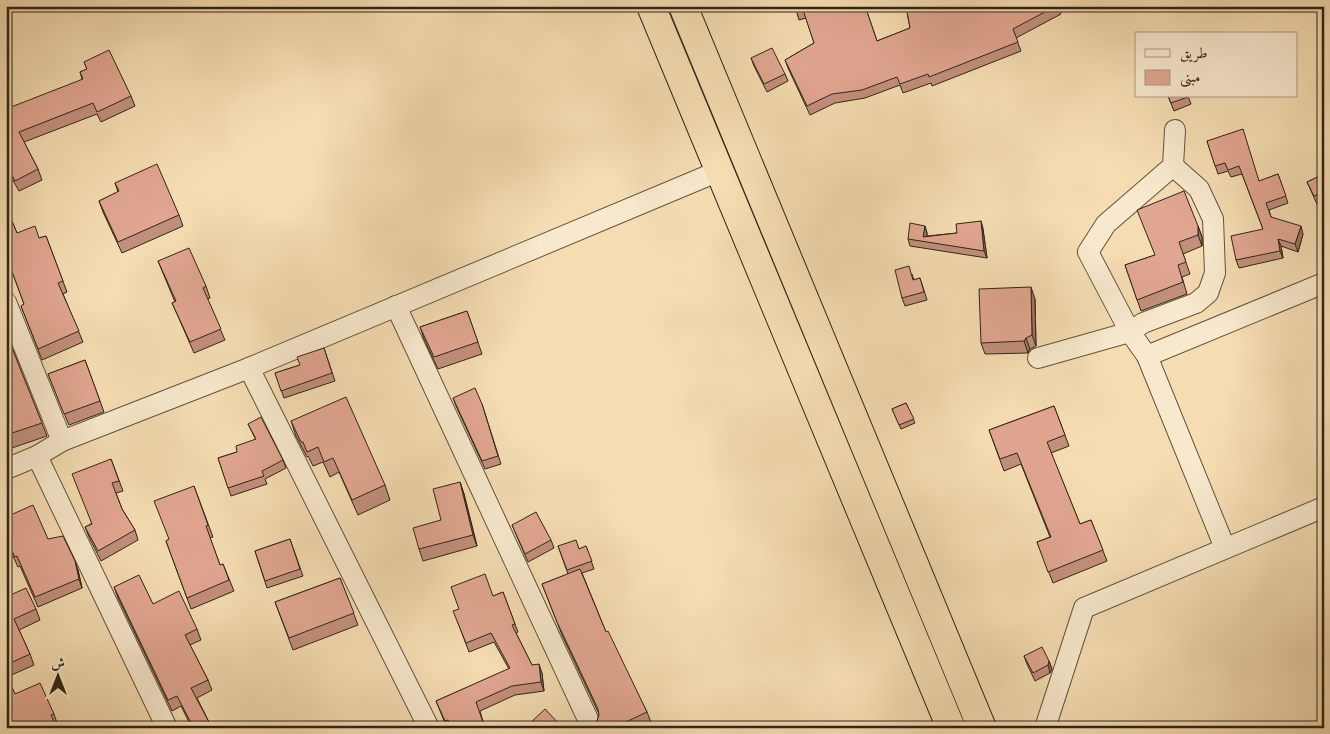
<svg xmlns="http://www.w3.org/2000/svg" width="1330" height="734" font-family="'Libre Bodoni',Amiri,serif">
  <rect width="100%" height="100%" fill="#f5dcb2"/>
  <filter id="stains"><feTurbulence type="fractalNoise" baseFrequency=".004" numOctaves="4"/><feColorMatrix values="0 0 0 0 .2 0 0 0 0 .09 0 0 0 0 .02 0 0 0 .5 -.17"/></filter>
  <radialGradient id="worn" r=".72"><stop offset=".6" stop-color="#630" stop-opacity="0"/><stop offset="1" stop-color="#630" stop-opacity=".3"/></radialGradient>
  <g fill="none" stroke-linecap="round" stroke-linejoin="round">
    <g stroke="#62533d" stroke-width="22">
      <g id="street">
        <polyline points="1175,130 1173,166 1106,224 1088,252 1130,332 1147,356 1225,548"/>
        <polyline points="6,302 62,441"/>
        <polyline points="396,306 592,728"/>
        <polyline points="1147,356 1324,283"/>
        <polyline points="1038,358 1130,332 1143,323 1196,303 1208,293 1215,273 1213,219 1199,189 1173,166"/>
        <polyline points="249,368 429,728"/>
        <polyline points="37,456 167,728"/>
        <polyline points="6,469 37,456 62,441 249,368 719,171"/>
        <polyline points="1045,728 1084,608 1324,507"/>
      </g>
    </g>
    <g stroke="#312516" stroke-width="30">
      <g id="highway">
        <polyline points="651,6 951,728"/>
        <polyline points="683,6 982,728"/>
      </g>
    </g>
    <use href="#street" stroke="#f8e8cd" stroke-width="20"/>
    <use href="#highway" stroke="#f5dcb2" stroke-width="28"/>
  </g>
  <g fill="#c28f7d" stroke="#312516">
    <polygon points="795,6 866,6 865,6 877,41 910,28 906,6 1058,6 1061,14 1016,38 1021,51 932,86 931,83 903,93 900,85 865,98 835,103 810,115 788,68 785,60 814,43 806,18 799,20"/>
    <polygon points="751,58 785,74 788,81 767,92 754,66"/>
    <polygon points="84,62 131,96 135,106 101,122 97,114 24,142 38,169 42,180 19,191 6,168 6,138 11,135 82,79 80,72 87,69"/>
    <polygon points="1168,96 1188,96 1191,104 1174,111"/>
    <polygon points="1207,141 1260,181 1278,174 1288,203 1269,210 1271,217 1303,234 1298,252 1281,246 1283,258 1239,268 1236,260 1263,229 1242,174 1231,177 1228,171 1218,174"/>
    <polygon points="1324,174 1324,201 1317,204 1307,182"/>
    <polygon points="115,183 179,215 183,226 122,253 103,212 99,201 118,192"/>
    <polygon points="6,207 17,233 39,238 46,236 67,292 63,294 83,342 42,360 21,306 24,304 10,266 6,267"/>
    <polygon points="981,221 983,229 987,258 910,246 908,239 925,226 927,233 927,236 957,233"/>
    <polygon points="1198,226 1202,237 1202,246 1183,254 1190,274 1182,277 1187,294 1141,311 1125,265 1155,255"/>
    <polygon points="158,261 206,286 210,298 207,299 225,340 194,353 177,314 172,303 175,302"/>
    <polygon points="912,274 914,280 920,278 927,300 905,306 902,298"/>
    <polygon points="1035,299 1036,346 1030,349 1028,353 985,354 981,343"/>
    <polygon points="467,311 482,354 438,369 424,339 420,327"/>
    <polygon points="6,333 47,436 6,450"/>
    <polygon points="324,348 335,381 284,398 275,373 300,365"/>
    <polygon points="85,360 104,412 69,425 48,374"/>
    <polygon points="453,398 482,404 501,464 485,469 456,406"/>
    <polygon points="906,403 915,423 901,429 892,409"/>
    <polygon points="1054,406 1069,446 1051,453 1080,524 1091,520 1107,561 1053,583 1037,542 1050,537 1021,464 1004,471 989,430"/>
    <polygon points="291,421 385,485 390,500 358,515 339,472 330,477 323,462 313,466 308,456 307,457 296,436"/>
    <polygon points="248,424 283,460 286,468 265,479 267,484 231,496 218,458 237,452 256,440"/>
    <polygon points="111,459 123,491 116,493 122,509 135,530 138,540 101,561 89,537 85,527 91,524"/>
    <polygon points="460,482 464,494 477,546 423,561 419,549 441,520"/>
    <polygon points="194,486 213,537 210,538 220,565 223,564 234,591 191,609 166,541 169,539"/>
    <polygon points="6,517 48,539 78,570 82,588 38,607 20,566 18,567 6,541"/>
    <polygon points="512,525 551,540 554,548 528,562"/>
    <polygon points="290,539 303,576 267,588 255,551"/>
    <polygon points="558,546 580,549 586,546 594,569 582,573 606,632 647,712 652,725 647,728 600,728 597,721 599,714 562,635 542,584 568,574"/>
    <polygon points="340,578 358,625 293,650 275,602"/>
    <polygon points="114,587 153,604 197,629 201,640 190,645 208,680 212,690 197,698 212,728 191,726 181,706 172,711 118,598"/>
    <polygon points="503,592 518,632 516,633 532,665 542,673 544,691 515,695 480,711 485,728 447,728 436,701 509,669 494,642 469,652 457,620 493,596"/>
    <polygon points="6,597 36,609 40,620 19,630 30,654 34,665 7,677 15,694 54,714 58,726 56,726 57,728 7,728 6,726"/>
    <polygon points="1024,656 1049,661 1052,669 1050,673 1035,681 1027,664"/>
  </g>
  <g fill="#9e7466" stroke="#312516">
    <polygon points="981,221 983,229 987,258 984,251"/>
    <polygon points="925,226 927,233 926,242 923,237"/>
    <polygon points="1198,226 1202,237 1202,246 1198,235"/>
    <polygon points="1301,226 1303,234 1298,252 1295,244"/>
    <polygon points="1278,239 1281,246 1283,258 1280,251"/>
    <polygon points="1031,287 1035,299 1036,346 1032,335"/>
    <polygon points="1026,338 1030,349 1028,353 1024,341"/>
    <polygon points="460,482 464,494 477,546 473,535"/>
    <polygon points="75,561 78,570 82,588 79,579"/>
    <polygon points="1049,661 1052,669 1050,673 1048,665"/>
    <polygon points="539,664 542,673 544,691 541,682"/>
  </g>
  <g fill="#e1a691" stroke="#312516">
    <polygon points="795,6 865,6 877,41 910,28 906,6 1056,6 1013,29 1018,42 929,77 928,74 900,84 897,77 862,90 832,94 807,106 785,60 814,43 803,10 796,11"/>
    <polygon points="772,48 785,74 764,84 751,58"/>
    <polygon points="109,50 131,96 97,112 93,103 19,132 38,169 15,181 6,164 6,138 12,135 6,121 6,109 83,79 80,72 87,69 84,62"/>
    <polygon points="1168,96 1188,96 1188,97 1171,103"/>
    <polygon points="1243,129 1259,181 1278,174 1286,196 1266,203 1271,217 1301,226 1295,244 1278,239 1280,251 1236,260 1231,236 1263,229 1239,166 1228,170 1225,163 1215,166 1207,141"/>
    <polygon points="157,164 179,215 118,242 99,201 119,191 115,183"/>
    <polygon points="1324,174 1324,192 1314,196 1307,182"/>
    <polygon points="1184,191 1198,226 1198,235 1179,242 1186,262 1178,265 1183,282 1137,300 1125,265 1155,255 1137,210"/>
    <polygon points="6,207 17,233 35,226 39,238 46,236 63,281 58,283 79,331 38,349 21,306 24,304 6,255"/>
    <polygon points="981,221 984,251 908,239 910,223 925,226 923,237 957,233 956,224"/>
    <polygon points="189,248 206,286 203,288 221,329 190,342 172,303 176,301 158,261"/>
    <polygon points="909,266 913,280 920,278 924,292 902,298 895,270"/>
    <polygon points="1031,287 1032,335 1026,338 1024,341 981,343 979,289"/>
    <polygon points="467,311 478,342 434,357 420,327"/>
    <polygon points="6,333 42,423 6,435"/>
    <polygon points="324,348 332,373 281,391 275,373 300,365 297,357"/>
    <polygon points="85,360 100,401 64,414 48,374"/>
    <polygon points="475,388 482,404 498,456 482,461 453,398"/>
    <polygon points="346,397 385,485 352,500 333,458 324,462 318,447 307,452 303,442 301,442 291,421"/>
    <polygon points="906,403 914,419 899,425 892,409"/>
    <polygon points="1054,406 1065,435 1047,442 1080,524 1091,520 1103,550 1048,572 1037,542 1051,537 1017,453 1000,459 989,430"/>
    <polygon points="261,417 283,460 262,471 264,476 228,488 218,458 237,452 236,446 256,439 248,424"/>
    <polygon points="111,459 119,481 112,483 122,509 135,530 98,551 85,527 92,524 72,474"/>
    <polygon points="460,482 473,535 419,549 413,528 441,520 433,489"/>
    <polygon points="194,486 208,525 206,526 220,565 223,564 229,580 187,598 166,541 169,539 154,501"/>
    <polygon points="33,505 48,539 63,536 75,561 79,579 35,597 17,556 15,557 6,539 6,517"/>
    <polygon points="536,512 551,540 525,554 512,525"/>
    <polygon points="290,539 300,569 265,581 255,551"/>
    <polygon points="576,540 579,549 586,546 592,561 567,570 558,546"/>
    <polygon points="580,569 606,632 608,631 647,712 613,728 600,728 597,721 599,715 598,709 557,622 542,584"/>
    <polygon points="485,574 493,596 503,592 515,624 512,625 532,665 539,664 541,682 512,686 476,702 485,728 450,728 448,720 445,721 436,701 510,668 491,633 466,643 453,611 459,609 451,587"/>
    <polygon points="139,575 153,604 179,591 197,629 185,635 208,680 191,688 212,728 188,728 192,725 177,696 168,700 114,587"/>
    <polygon points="340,578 354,613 289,638 275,602"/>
    <polygon points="26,588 36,609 14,619 30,654 6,665 6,597"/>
    <polygon points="1042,647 1049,661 1048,665 1033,673 1024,656"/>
    <polygon points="6,674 15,694 40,683 54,714 51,715 57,728 8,728 6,724"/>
    <polygon points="545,709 563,728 525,728"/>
  </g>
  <rect width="1330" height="734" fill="none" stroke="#f5dcb2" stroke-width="25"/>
  <rect x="8" y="8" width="1315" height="719" fill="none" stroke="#312516" stroke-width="2.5"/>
  <rect x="12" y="12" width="1305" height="709" fill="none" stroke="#312516"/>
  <rect x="1135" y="32" width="162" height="65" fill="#f8e8cd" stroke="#a89a84"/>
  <rect x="1145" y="49" width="25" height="8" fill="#f8e8cd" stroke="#a89a84"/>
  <text x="1180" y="58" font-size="15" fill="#312516">طريق</text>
  <rect x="1145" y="70" width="25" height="15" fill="#e1a691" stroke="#a89a84"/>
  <text x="1180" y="82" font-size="15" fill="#312516">مبنى</text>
  <g transform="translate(58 676)" stroke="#f8e8cd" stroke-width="4" paint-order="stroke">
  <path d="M0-4L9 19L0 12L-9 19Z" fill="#312516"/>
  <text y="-8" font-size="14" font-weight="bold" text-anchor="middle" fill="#312516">ش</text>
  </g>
  <rect width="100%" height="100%" filter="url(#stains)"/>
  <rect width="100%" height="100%" fill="url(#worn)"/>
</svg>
